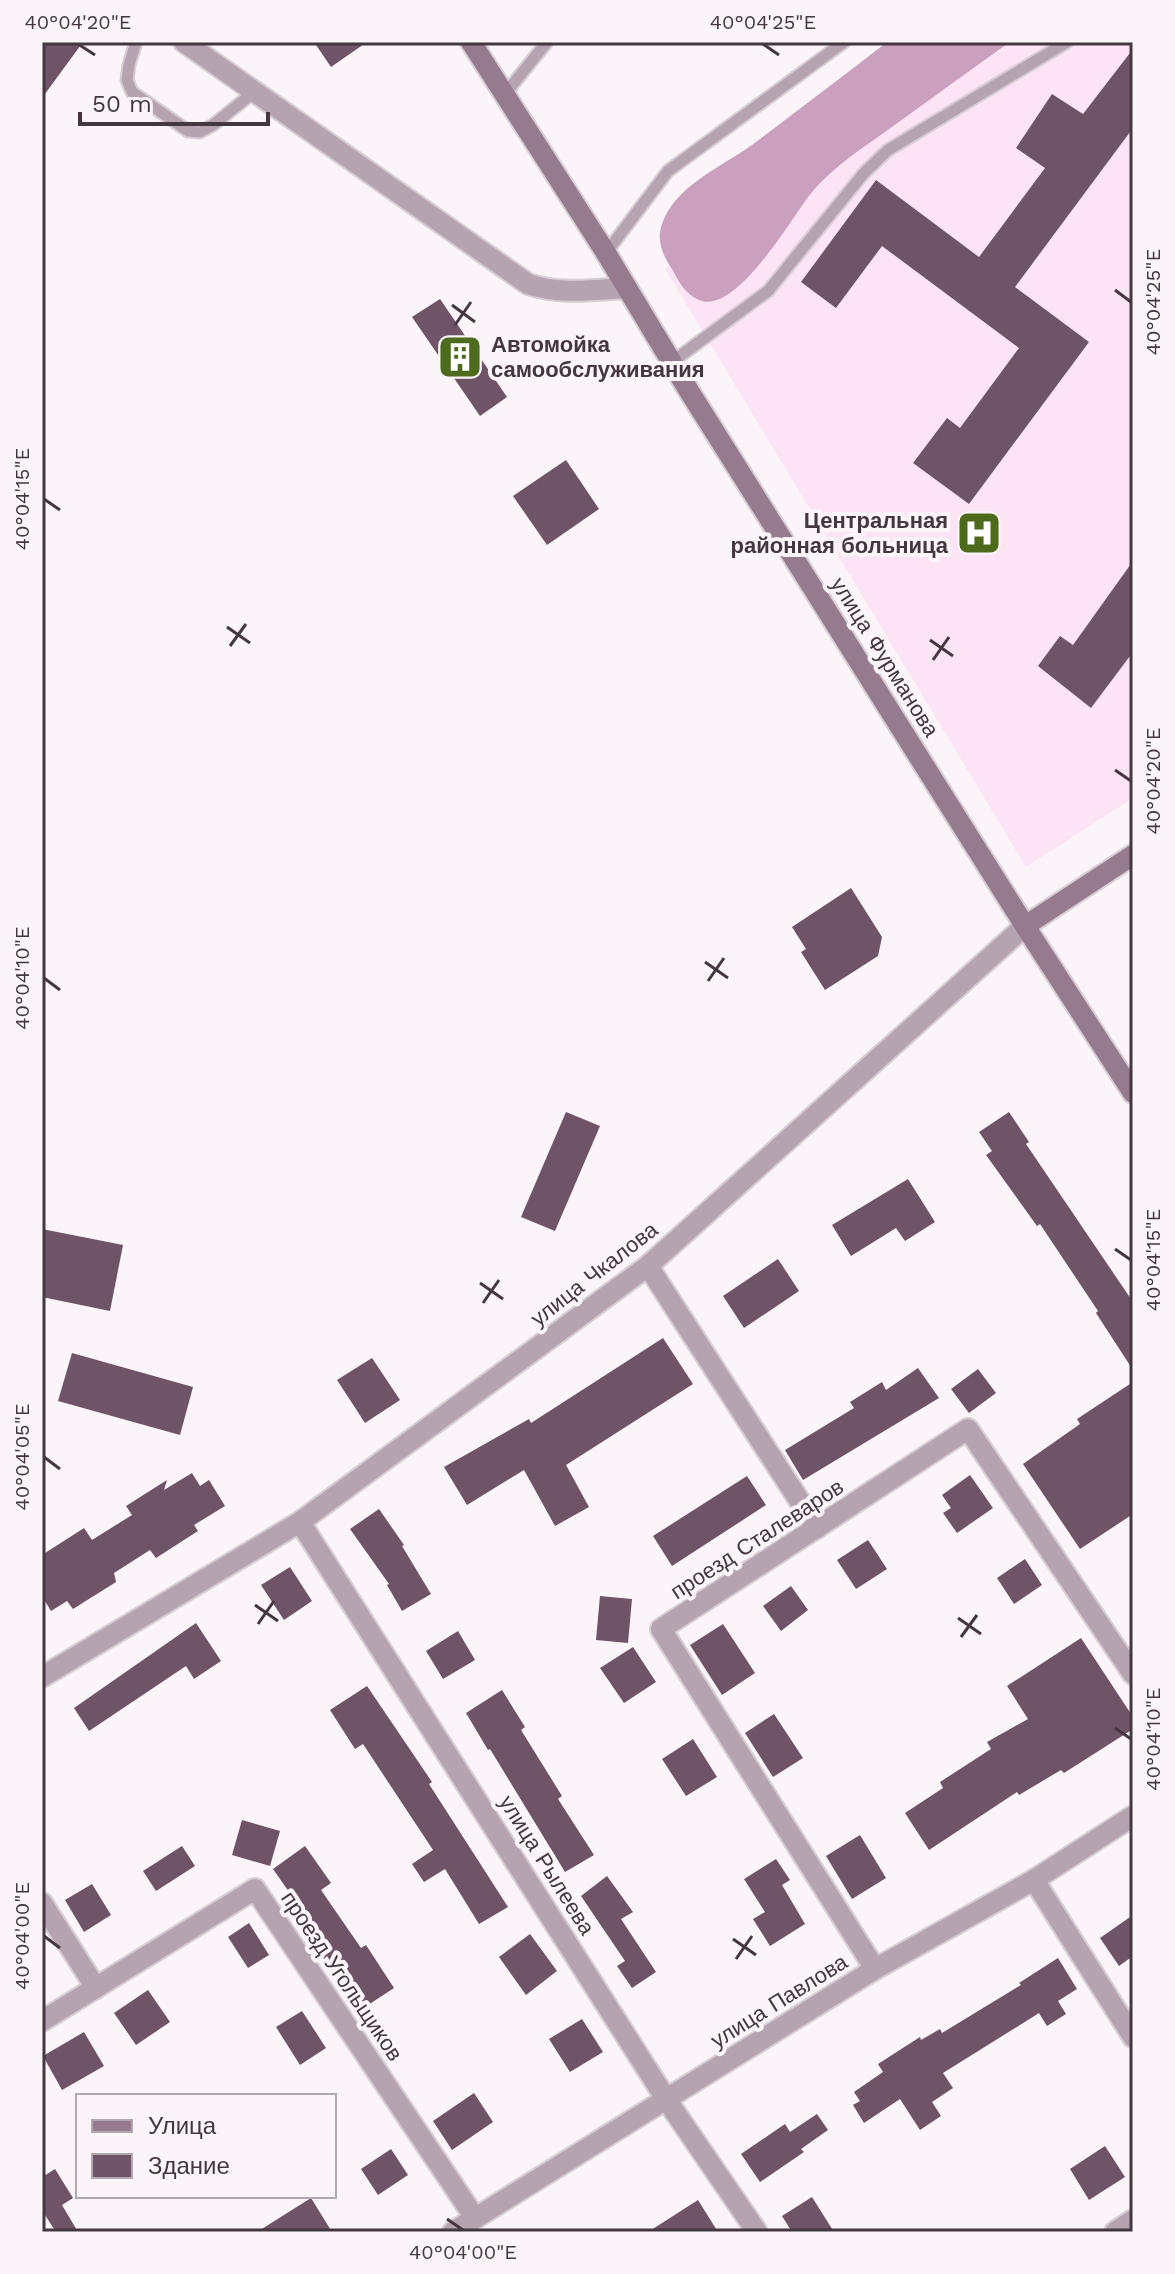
<svg xmlns="http://www.w3.org/2000/svg" width="1175" height="2274" font-family="'Work Sans',sans-serif">
  <rect width="100%" height="100%" fill="#fbf4f9"/>
  <polygon fill="#fde4f5" points="1012,42 1133,42 1133,798 1026,867 665,269"/>
  <path fill="#cba0be" d="M887,42H1010C970,70 931,99 892,127C864,147 834,166 812,192C792,217 736,316 699,300C685,294 679,282 672,269C663,256 656,240 662,224C675,186 721,167 752,145C797,111 842,77 887,42Z"/>
  <g fill="#6f5367">
    <polygon points="42,42 83,42 42,98"/>
    <polygon points="314,42 367,42 331,67"/>
    <polygon points="1133,49 1133,128 1015,287 1089,342 969,504 913,463 947,418 960,428 1019,348 882,246 836,308 801,282 876,180 979,257 1045,168 1016,148 1052,94 1083,114"/>
    <polygon points="440,299 507,397 480,416 412,317"/>
    <polygon points="566,460 599,509 547,545 513,496"/>
    <polygon points="1133,561 1133,652 1091,708 1038,666 1060,636 1073,645"/>
    <polygon points="851,888 882,937 878,956 825,990 801,952 806,949 792,927"/>
    <polygon points="566,1112 600,1126 555,1231 521,1217"/>
    <polygon points="1009,1112 1029,1142 1026,1144 1133,1302 1133,1370 1096,1313 1098,1311 1040,1224 1037,1226 986,1155 992,1151 979,1132"/>
    <polygon points="908,1179 935,1222 905,1241 896,1228 851,1256 832,1225"/>
    <polygon points="42,1229 123,1245 110,1311 42,1297"/>
    <polygon points="778,1259 799,1291 744,1328 723,1296"/>
    <polygon points="663,1338 693,1384 566,1465 589,1507 555,1526 524,1470 467,1505 444,1467 529,1419 531,1423"/>
    <polygon points="72,1353 193,1387 180,1435 58,1401"/>
    <polygon points="372,1358 400,1400 365,1423 337,1380"/>
    <polygon points="918,1368 939,1398 803,1480 785,1450 854,1408 850,1402 882,1382 886,1390"/>
    <polygon points="978,1369 996,1393 969,1413 951,1389"/>
    <polygon points="1133,1382 1133,1514 1080,1549 1023,1464 1080,1424 1077,1419"/>
    <polygon points="192,1473 200,1486 209,1480 225,1506 194,1525 198,1531 156,1558 150,1550 114,1573 116,1582 73,1609 67,1601 51,1611 42,1596 42,1555 84,1528 92,1540 132,1515 126,1506 167,1480 164,1490"/>
    <polygon points="970,1475 993,1508 957,1533 943,1513 951,1508 942,1495"/>
    <polygon points="747,1476 766,1505 672,1566 653,1536"/>
    <polygon points="379,1509 404,1545 402,1546 431,1594 402,1611 387,1585 389,1584 350,1529"/>
    <polygon points="868,1540 887,1569 856,1589 837,1560"/>
    <polygon points="1025,1559 1042,1585 1014,1604 997,1578"/>
    <polygon points="290,1567 312,1601 284,1620 261,1585"/>
    <polygon points="791,1586 808,1610 781,1631 763,1606"/>
    <polygon points="600,1596 632,1599 628,1643 596,1640"/>
    <polygon points="196,1623 221,1661 194,1679 186,1666 89,1731 74,1708"/>
    <polygon points="723,1624 755,1673 722,1695 690,1645"/>
    <polygon points="458,1631 475,1660 443,1679 426,1651"/>
    <polygon points="1081,1638 1133,1717 1133,1729 1064,1773 1061,1770 1019,1795 1017,1792 929,1850 905,1813 943,1788 940,1782 991,1749 987,1742 1028,1719 1007,1686"/>
    <polygon points="633,1647 656,1682 624,1703 600,1668"/>
    <polygon points="367,1686 432,1782 429,1784 508,1907 479,1924 445,1869 424,1882 412,1864 433,1850 363,1744 355,1749 330,1710"/>
    <polygon points="502,1690 525,1727 521,1730 562,1796 558,1799 594,1855 565,1872 490,1749 488,1750 466,1713"/>
    <polygon points="774,1714 803,1758 773,1777 745,1733"/>
    <polygon points="693,1739 717,1777 686,1796 662,1759"/>
    <polygon points="242,1820 280,1831 270,1866 232,1855"/>
    <polygon points="860,1835 886,1878 852,1899 826,1856"/>
    <polygon points="182,1846 195,1866 156,1891 143,1871"/>
    <polygon points="305,1846 331,1883 321,1890 361,1948 366,1945 394,1988 362,2009 327,1956 324,1959 312,1941 320,1936 273,1869"/>
    <polygon points="776,1859 790,1880 782,1885 805,1924 770,1946 753,1919 765,1912 744,1879"/>
    <polygon points="607,1876 633,1912 621,1919 656,1972 632,1988 617,1966 625,1961 581,1896"/>
    <polygon points="92,1884 111,1915 84,1932 65,1900"/>
    <polygon points="1133,1915 1133,1956 1119,1966 1100,1938"/>
    <polygon points="249,1923 269,1955 248,1968 228,1937"/>
    <polygon points="530,1934 557,1971 526,1995 499,1957"/>
    <polygon points="1058,1958 1077,1989 1058,2001 1066,2014 1047,2026 1039,2013 943,2073 953,2088 932,2102 941,2116 920,2130 900,2099 864,2123 853,2105 860,2101 854,2092 883,2072 878,2064 920,2037 921,2040 940,2029 942,2033 1021,1985 1019,1983"/>
    <polygon points="148,1990 170,2022 136,2045 114,2013"/>
    <polygon points="302,2011 326,2048 300,2065 276,2027"/>
    <polygon points="582,2019 603,2052 570,2072 549,2039"/>
    <polygon points="84,2032 104,2066 62,2090 43,2056"/>
    <polygon points="474,2093 493,2122 452,2150 433,2121"/>
    <polygon points="817,2114 828,2130 801,2149 804,2152 760,2182 741,2154 785,2124 790,2132"/>
    <polygon points="1105,2146 1125,2177 1089,2200 1070,2169"/>
    <polygon points="391,2149 408,2175 378,2195 361,2169"/>
    <polygon points="55,2169 73,2198 62,2205 78,2232 56,2232 45,2215 42,2217 42,2172 44,2176"/>
    <polygon points="812,2197 834,2232 792,2232 782,2216"/>
    <polygon points="311,2198 332,2232 257,2232"/>
    <polygon points="698,2200 718,2232 648,2232"/>
  </g>
  <g fill="none" stroke-linecap="round" stroke-linejoin="round">
    <g stroke="#d6ced4" stroke-width="15">
      <g id="lane">
        <polyline points="136,42 129,65 127,80 132,92 188,131 200,132 213,125 254,92"/>
        <polyline points="505,94 547,42"/>
        <polyline points="606,253 668,171 844,42"/>
        <polyline points="672,362 768,291 864,173 888,150 1067,42"/>
      </g>
    </g>
    <g stroke="#d6ced4" stroke-width="24">
      <g id="street">
        <path d="M184,42L528,284C560,295 594,290 627,288"/>
        <polyline points="648,1266 817,1528"/>
        <polyline points="300,1522 666,2099 757,2232"/>
        <polyline points="42,1677 300,1522 648,1266 1025,926"/>
        <polyline points="1034,1880 1133,2037"/>
        <polyline points="42,1903 96,1988"/>
        <polyline points="875,1969 661,1629 968,1429 1133,1674"/>
        <polyline points="42,2021 255,1889 475,2218"/>
        <polyline points="453,2232 875,1969 1034,1880 1133,1816"/>
        <polyline points="1115,2232 1133,2220"/>
      </g>
    </g>
    <g stroke="#d6ced4" stroke-width="24">
      <g id="secondary">
        <polyline points="471,42 606,253 689,391 1025,926 1133,1093"/>
        <polyline points="1025,926 1133,855"/>
      </g>
    </g>
    <use href="#lane" stroke="#b6a3b0" stroke-width="11"/>
    <use href="#street" stroke="#b6a3b0" stroke-width="20"/>
    <use href="#secondary" stroke="#967a8e" stroke-width="20"/>
  </g>
  <path fill="none" stroke="#443740" stroke-width="3" d="M78,44L95,55M763,44L779,55M1115,290L1131,302M452,305L475,322M455,325L471,302M44,499L60,510M227,627L250,643M930,640L953,656M230,646L246,624M933,660L949,637M1115,770L1131,781M705,962L728,978M44,978L60,990M708,981L724,958M1115,1249L1131,1260M480,1283L503,1299M483,1303L499,1280M44,1457L60,1469M255,1605L278,1621M958,1618L981,1634M258,1624L274,1601M961,1637L977,1615M1115,1728L1131,1739M44,1936L60,1948M733,1939L756,1955M736,1959L752,1936M447,2219L463,2230"/>
  <defs>
    <g id="building-square" transform="scale(2.3)"><rect x="-9" y="-9" width="18" height="18" rx="4" fill="#4e6a1d" stroke="#fbf4f9"/><path d="M-4-6H4V6H1V3H-1V6H-4ZM-2.5-4.3h1.7v1.8h-1.7ZM.8-4.3h1.7v1.8H.8ZM-2.5-1h1.7V.8h-1.7ZM.8-1h1.7V.8H.8Z" fill="#fff"/></g>
    <g id="hospital-square" transform="scale(2.3)"><rect x="-9" y="-9" width="18" height="18" rx="4" fill="#4e6a1d" stroke="#fbf4f9"/><path d="M-5-5h3v3.5h4V-5h3V5h-3V1.5h-4V5h-3Z" fill="#fff"/></g>
  </defs>
  <g fill-rule="evenodd">
    <use href="#building-square" x="460" y="357"/>
    <use href="#hospital-square" x="979" y="533"/>
  </g>
  <g text-anchor="middle" dominant-baseline="central" stroke-width="8" stroke-linejoin="round" paint-order="stroke">
    <g font-size="22" font-weight="bold" fill="#443740" stroke="#fbf4f9" text-anchor="start">
      <text x="491" y="344">Автомойка<tspan x="491" dy="25">самообслуживания</tspan></text>
      <text x="948" y="520" text-anchor="end">Центральная<tspan x="948" dy="25">районная больница</tspan></text>
    </g>
    <g font-size="22" fill="#443740" stroke="#fbf4f9">
      <text transform="translate(885 657) rotate(58)">улица Фурманова</text>
      <text transform="translate(594 1274) rotate(-38)">улица Чкалова</text>
      <text transform="translate(757 1539) rotate(-33)">проезд Сталеваров</text>
      <text transform="translate(547 1865) rotate(58)">улица Рылеева</text>
      <text transform="translate(342 1976) rotate(56)">проезд Угольщиков</text>
      <text transform="translate(779 2001) rotate(-32)">улица Павлова</text>
    </g>
  </g>
  <rect width="1175" height="2274" fill="none" stroke="#fbf4f9" stroke-width="88"/>
  <rect x="76" y="2094" width="260" height="104" fill="#fbf4f9" stroke="#b2a8af" stroke-width="2"/>
  <rect x="92" y="2120" width="40" height="12" fill="#967a8e" stroke="#b2a8af" stroke-width="2"/>
  <text x="148" y="2134" font-size="24" fill="#443740">Улица</text>
  <rect x="92" y="2154" width="40" height="24" fill="#6f5367" stroke="#b2a8af" stroke-width="2"/>
  <text x="148" y="2174" font-size="24" fill="#443740">Здание</text>
  <path d="M80 112v12h188v-12" fill="none" stroke="#443740" stroke-width="4"/>
  <text x="92" y="112" font-size="24" fill="#443740" stroke="#fbf4f9" stroke-width="6" paint-order="stroke">50 m</text>
  <rect x="44" y="44" width="1087" height="2186" fill="none" stroke="#443740" stroke-width="3"/>
  <g font-size="20" text-anchor="middle" fill="#443740">
    <text x="78" y="29">40°04'20"E</text>
    <text x="763" y="29">40°04'25"E</text>
    <text transform="translate(1153 302) rotate(-90)" y="7">40°04'25"E</text>
    <text transform="translate(22 499) rotate(-90)" y="7">40°04'15"E</text>
    <text transform="translate(1153 781) rotate(-90)" y="7">40°04'20"E</text>
    <text transform="translate(22 978) rotate(-90)" y="7">40°04'10"E</text>
    <text transform="translate(1153 1260) rotate(-90)" y="7">40°04'15"E</text>
    <text transform="translate(22 1457) rotate(-90)" y="7">40°04'05"E</text>
    <text transform="translate(1153 1739) rotate(-90)" y="7">40°04'10"E</text>
    <text transform="translate(22 1936) rotate(-90)" y="7">40°04'00"E</text>
    <text x="463" y="2259">40°04'00"E</text>
  </g>
</svg>
